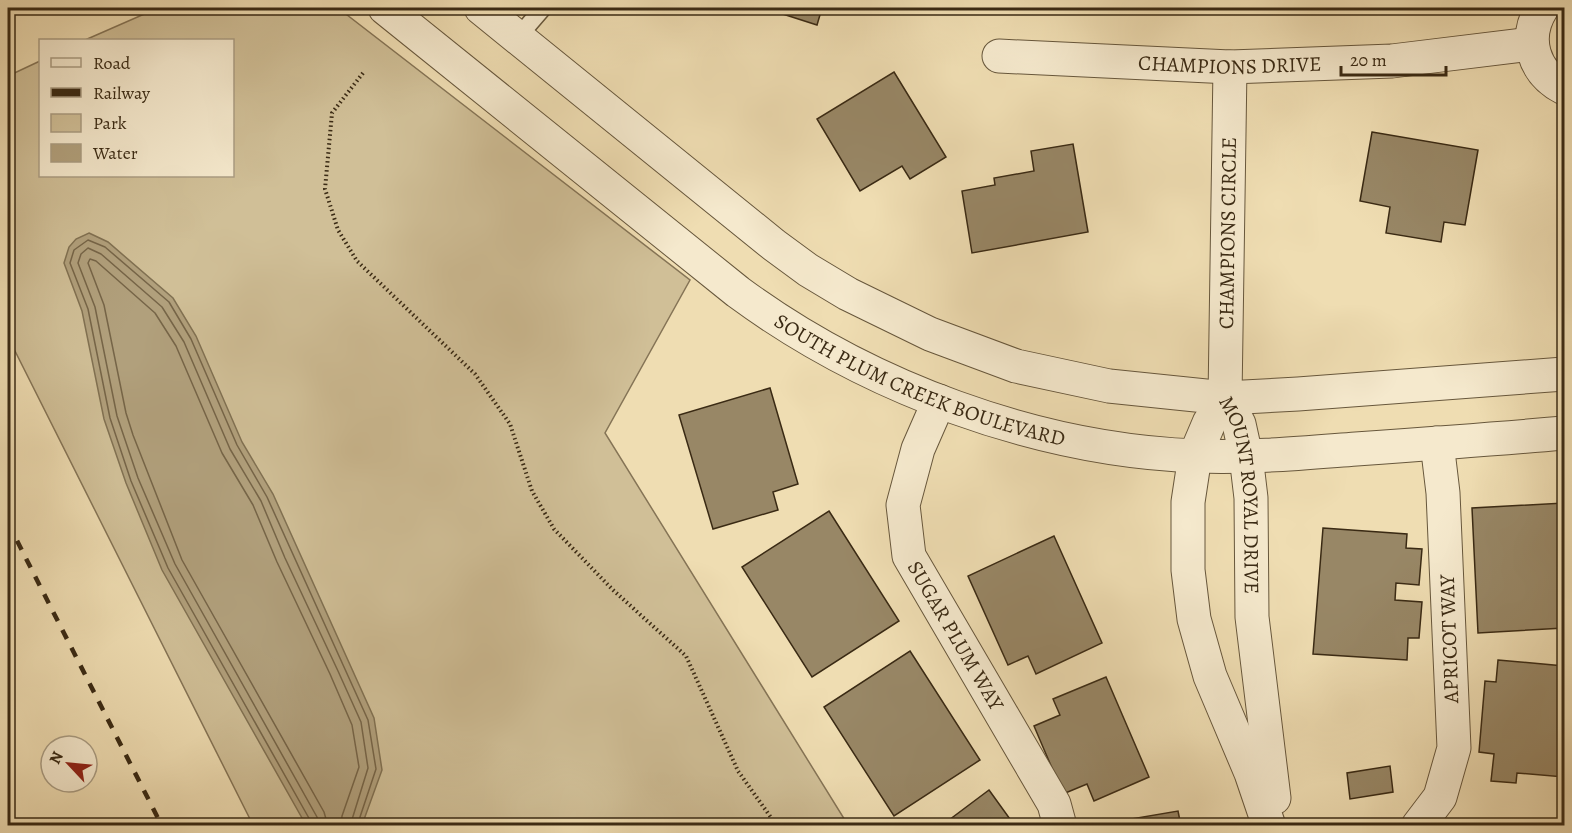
<svg xmlns="http://www.w3.org/2000/svg" width="1572" height="833" font-family="Alegreya,serif">
  <rect width="100%" height="100%" fill="#efddb2"/>
  <filter id="stains"><feTurbulence type="fractalNoise" baseFrequency=".00333" numOctaves="4"/><feColorMatrix values="0 0 0 0 .2 0 0 0 0 .09 0 0 0 0 .02 0 0 0 .5 -.17"/></filter>
  <radialGradient id="worn" r=".72"><stop offset=".6" stop-color="#630" stop-opacity="0"/><stop offset="1" stop-color="#630" stop-opacity=".3"/></radialGradient>
  <polygon fill="#d0bf97" stroke="#857456" stroke-width="1.5" points="158,8 338,8 690,280 605,433 848,825 253,825 8,337 8,76 40,61 40,176 232,176 232,40 85,40"/>
  <polygon fill="#b1a07c" stroke="#817152" stroke-width="1.5" points="89,233 108,242 173,298 196,336 242,442 273,494 374,718 382,770 362,825 306,825 162,570 126,483 104,419 82,311 64,263 69,247 76,239"/>
  <g fill="none" stroke-linecap="round" stroke-linejoin="round">
    <g stroke="#766548" stroke-width="1.5">
      <polyline points="311,826 310,820 168,568 131,481 110,418 88,309 70,263 74,250 88,240 105,247 169,302 191,339 237,445 267,497 368,720 376,769 357,826"/>
      <polyline points="319,826 317,817 175,564 138,478 117,416 95,307 78,263 81,254 88,248 101,254 162,307 184,342 230,449 261,501 285,558 338,671 361,722 368,768 350,826"/>
      <polyline points="328,826 324,812 182,560 133,435 126,413 104,305 88,263 90,259 96,261 155,313 176,346 222,453 253,505 277,562 330,674 352,725 359,767 342,816 341,826"/>
    </g>
  </g>
  <g fill="#988766" stroke="#3a2a14" stroke-width="1.5">
    <polygon points="764,8 822,8 817,25"/>
    <polygon points="894,72 946,157 910,179 902,166 860,191 817,119"/>
    <polygon points="1372,132 1478,150 1465,225 1444,222 1441,242 1386,233 1390,207 1360,201"/>
    <polygon points="1073,144 1088,232 972,253 962,191 995,185 994,178 1034,171 1031,151"/>
    <polygon points="770,388 798,484 773,492 778,510 713,529 679,415"/>
    <polygon points="1564,503 1564,628 1478,633 1472,508"/>
    <polygon points="829,511 899,621 812,677 742,567"/>
    <polygon points="1323,528 1407,534 1406,548 1422,549 1419,585 1396,583 1395,600 1422,602 1419,638 1408,638 1407,660 1313,654"/>
    <polygon points="1054,536 1102,643 1036,674 1028,656 1008,665 968,576"/>
    <polygon points="910,651 980,760 894,816 824,707"/>
    <polygon points="1498,660 1564,666 1564,777 1517,773 1516,783 1491,781 1494,754 1479,752 1485,681 1496,682"/>
    <polygon points="1106,677 1149,777 1094,801 1087,784 1063,794 1034,726 1060,715 1053,699"/>
    <polygon points="1390,766 1393,792 1350,799 1347,773"/>
    <polygon points="989,790 1015,826 941,826"/>
    <polygon points="1178,811 1181,826 1120,826 1119,821"/>
  </g>
  <g fill="none" stroke-linecap="round" stroke-linejoin="round">
    <g stroke="#67573c" stroke-width="19">
      <polyline id="service" points="518,37 543,8"/>
    </g>
    <g stroke="#67573c" stroke-width="35">
      <g id="minor">
        <path d="M1542,8C1523,38 1533,72 1564,88"/>
        <path id="s1" d="M999,56L1230,67L1392,61L1532,44"/>
        <path id="s2" d="M1225,398L1230,67"/>
        <path id="s3" d="M939,401L918,449L903,505L909,556L1054,804L1060,826"/>
        <polyline points="1418,826 1440,797 1454,748 1443,493 1437,443"/>
      </g>
    </g>
    <g stroke="#67573c" stroke-width="35">
      <g id="tertiary">
        <path id="s4" d="M385,8L738,292C867,387 1036,450 1197,456C1250,458 1303,453 1356,449C1426,444 1495,439 1564,433"/>
        <polyline points="481,8 774,245 808,270 848,294 930,334 1016,366 1109,386 1225,398 1298,394 1564,374"/>
        <polyline points="1225,398 1209,423 1195,456 1188,502 1188,570 1194,619 1210,676 1251,773 1269,826"/>
        <path id="s5" d="M1225,398L1239,424L1246,456L1251,498L1252,617L1274,798"/>
      </g>
    </g>
    <polyline stroke="#3a2a14" stroke-width="4" stroke-dasharray="1.5 3" stroke-linecap="butt" points="363,73 332,113 325,189 338,230 357,261 475,374 510,424 532,491 554,529 613,590 686,656 738,771 777,826"/>
    <use href="#service" stroke="#f5e9cd" stroke-width="16"/>
    <use href="#minor" stroke="#f5e9cd" stroke-width="33"/>
    <use href="#tertiary" stroke="#f5e9cd" stroke-width="33"/>
    <polyline stroke="#3a2a14" stroke-width="4.5" stroke-dasharray="10 10" stroke-linecap="butt" points="8,523 162,826"/>
  </g>
  <g text-anchor="middle" dominant-baseline="central" stroke-width="4.5" stroke-linejoin="round" paint-order="stroke">
    <g font-size="21" fill="#3a2a14" stroke="#f5e9cd">
      <text stroke="none"><textPath href="#s1" startOffset="231">CHAMPIONS DRIVE</textPath></text>
      <text stroke="none"><textPath href="#s2" startOffset="165">CHAMPIONS CIRCLE</textPath></text>
      <text stroke="none"><textPath href="#s4" startOffset="657">SOUTH PLUM CREEK BOULEVARD</textPath></text>
      <text stroke="none"><textPath href="#s5" startOffset="100">MOUNT ROYAL DRIVE</textPath></text>
      <text stroke="none"><textPath href="#s3" startOffset="254">SUGAR PLUM WAY</textPath></text>
      <text transform="translate(1449 639) rotate(-92)">APRICOT WAY</text>
    </g>
  </g>
  <rect width="1572" height="833" fill="none" stroke="#efddb2" stroke-width="30"/>
  <rect x="9" y="9" width="1554" height="815" fill="none" stroke="#3a2a14" stroke-width="3"/>
  <rect x="15" y="15" width="1542" height="803" fill="none" stroke="#3a2a14" stroke-width="1.5"/>
  <rect x="39" y="39" width="195" height="138" fill="#f5e9cd" stroke="#aa9d83" stroke-width="1.5"/>
  <rect x="51" y="58" width="30" height="9" fill="#f5e9cd" stroke="#aa9d83" stroke-width="1.5"/>
  <text x="93" y="69" font-size="18" fill="#3a2a14">Road</text>
  <rect x="51" y="88" width="30" height="9" fill="#3a2a14" stroke="#aa9d83" stroke-width="1.5"/>
  <text x="93" y="99" font-size="18" fill="#3a2a14">Railway</text>
  <rect x="51" y="114" width="30" height="18" fill="#d0bf97" stroke="#aa9d83" stroke-width="1.5"/>
  <text x="93" y="129" font-size="18" fill="#3a2a14">Park</text>
  <rect x="51" y="144" width="30" height="18" fill="#b1a07c" stroke="#aa9d83" stroke-width="1.5"/>
  <text x="93" y="159" font-size="18" fill="#3a2a14">Water</text>
  <g transform="translate(69 764) rotate(296)"><circle r="28" fill="#f5e9cd" stroke="#aa9d83" stroke-width="1.5"/>
  <path d="M0-4.5L10 22L0 15L-10 22Z" fill="#8f2418"/>
  <text y="-9" font-size="16" font-weight="bold" text-anchor="middle" fill="#3a2a14">N</text>
  </g>
  <path d="M1341 66v9h105v-9" fill="none" stroke="#3a2a14" stroke-width="3"/>
  <text x="1350" y="66" font-size="18" fill="#3a2a14" stroke="#f5e9cd" stroke-width="4.5" paint-order="stroke">20 m</text>
  <rect width="100%" height="100%" filter="url(#stains)"/>
  <rect width="100%" height="100%" fill="url(#worn)"/>
</svg>
